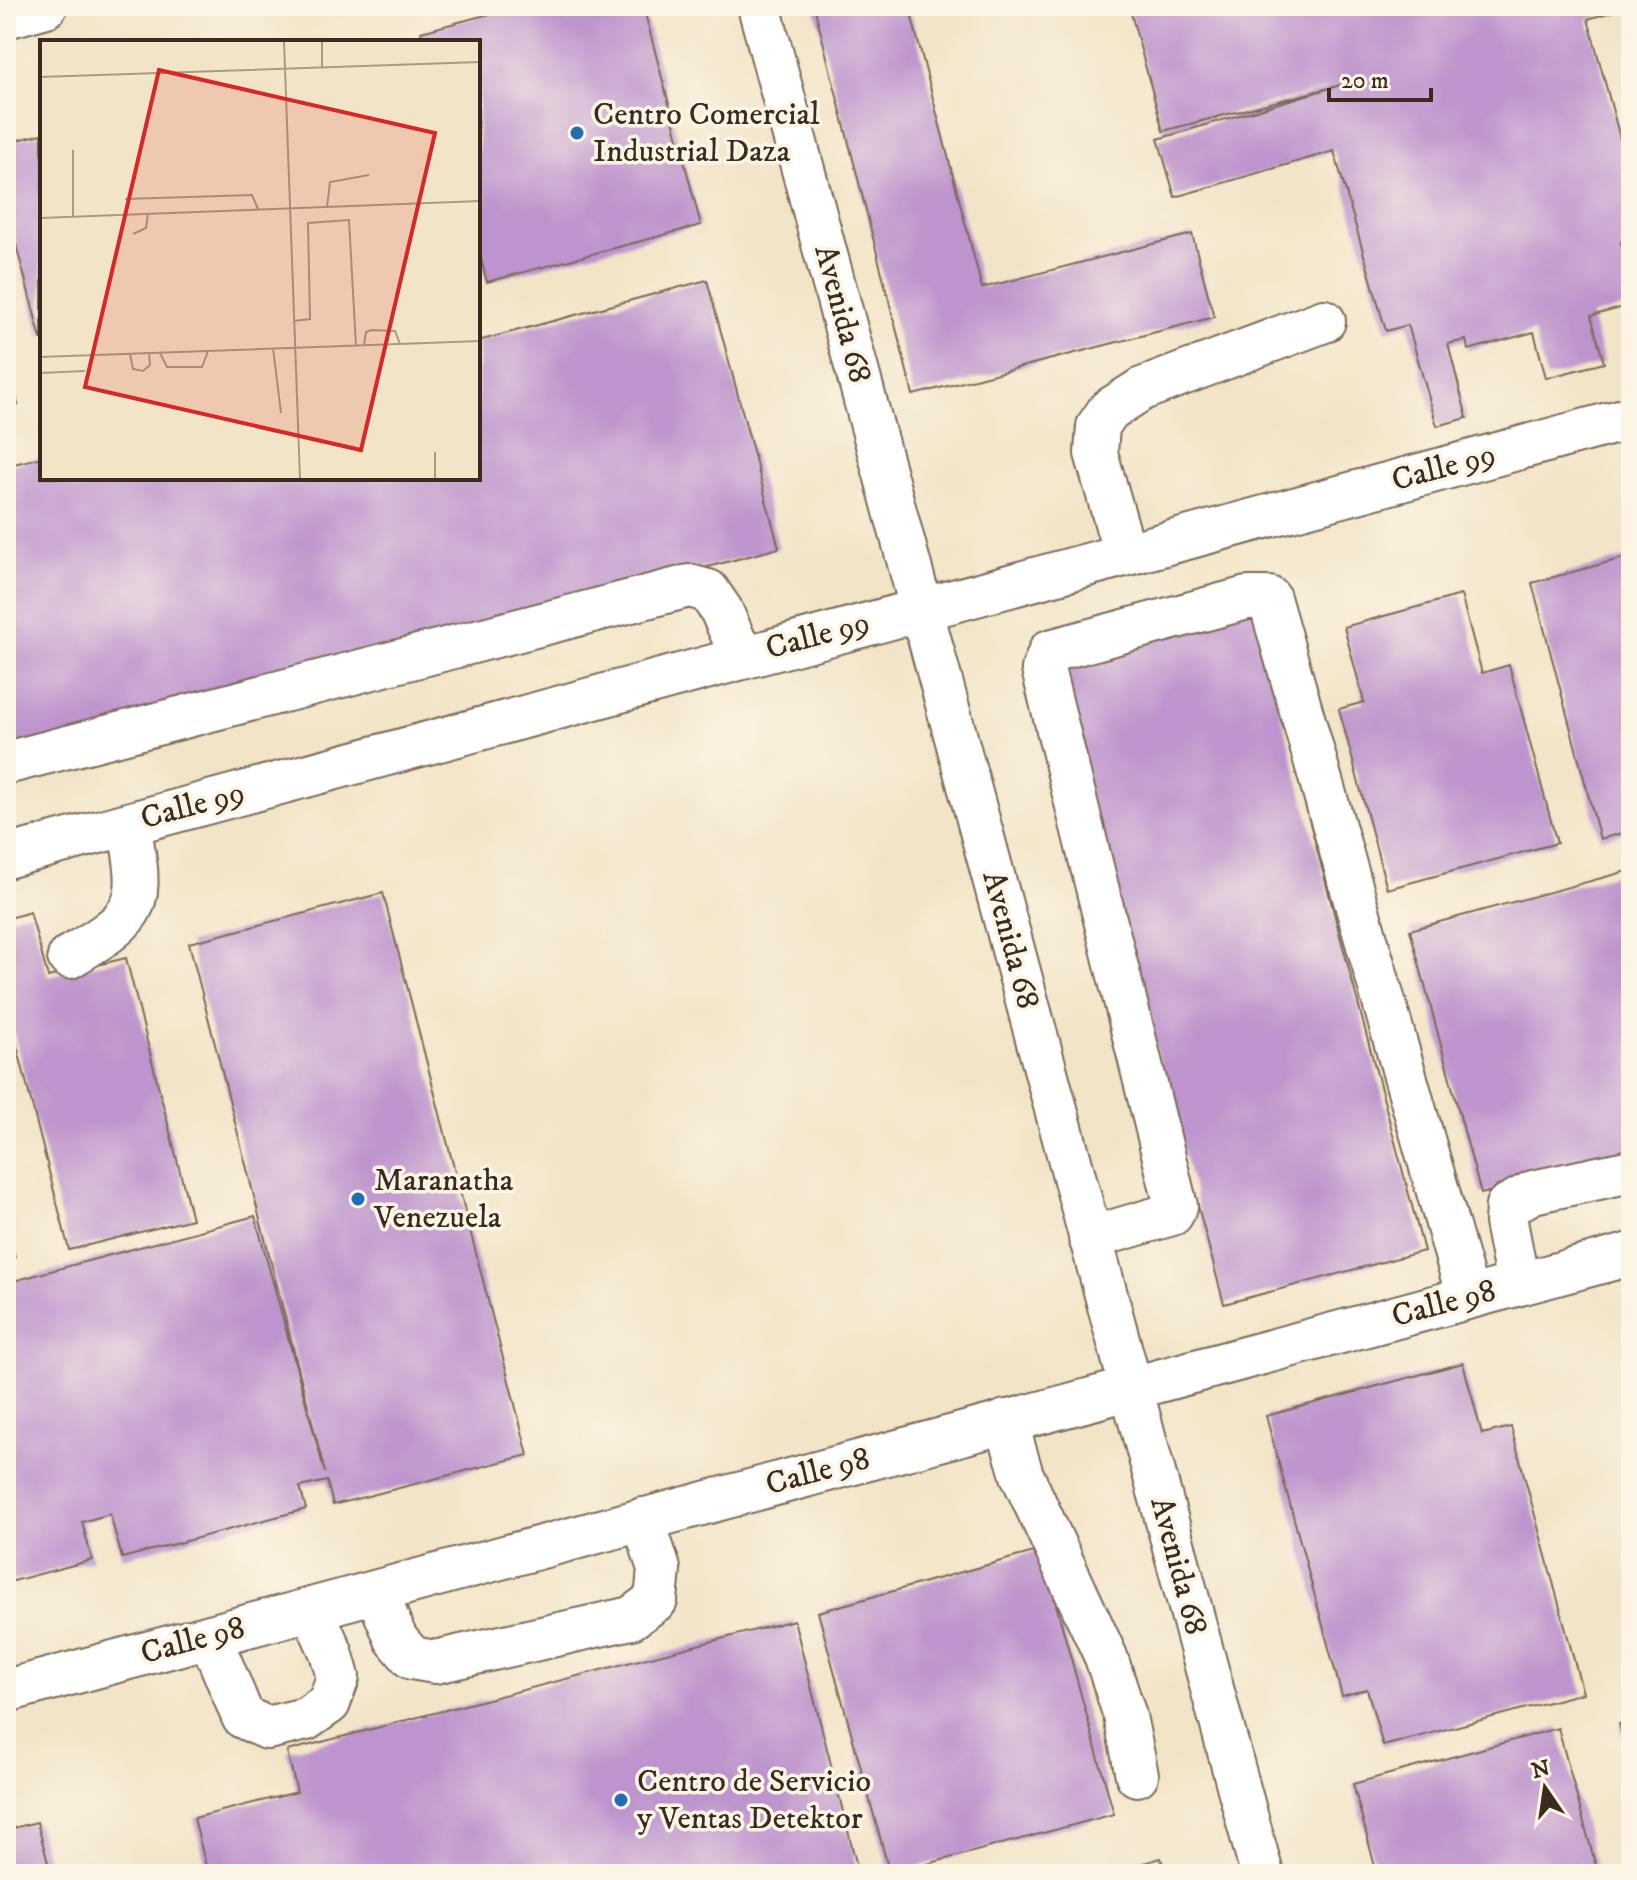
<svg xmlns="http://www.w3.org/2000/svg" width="1637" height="1880" font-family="'IM FELL DW Pica',serif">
  <rect width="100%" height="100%" fill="#fcf5e5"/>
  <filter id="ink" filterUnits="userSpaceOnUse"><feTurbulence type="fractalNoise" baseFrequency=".0125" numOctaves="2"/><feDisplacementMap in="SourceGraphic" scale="16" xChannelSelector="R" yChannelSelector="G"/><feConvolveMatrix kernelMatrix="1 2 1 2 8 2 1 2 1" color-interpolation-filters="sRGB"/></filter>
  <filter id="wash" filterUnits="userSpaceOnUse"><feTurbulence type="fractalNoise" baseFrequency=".006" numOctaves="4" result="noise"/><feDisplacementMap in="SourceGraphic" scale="32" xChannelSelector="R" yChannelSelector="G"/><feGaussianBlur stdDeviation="1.8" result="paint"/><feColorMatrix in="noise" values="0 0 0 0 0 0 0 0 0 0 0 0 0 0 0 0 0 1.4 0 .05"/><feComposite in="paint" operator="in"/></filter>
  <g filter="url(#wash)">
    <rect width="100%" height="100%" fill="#f2e4c7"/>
    <g id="blocks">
      <g fill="#bd94cd">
        <polygon points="520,6 643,6 701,225 487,282 478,248 478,42 423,42 421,32"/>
        <polygon points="814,6 909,6 982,288 1192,234 1214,317 913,395"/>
        <polygon points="1129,6 1631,6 1588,19 1631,179 1631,239 1621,242 1631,280 1631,305 1591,316 1604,363 1546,378 1534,332 1468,350 1466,340 1448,344 1467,418 1437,426 1408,325 1386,331 1334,151 1175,197 1158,139 1344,84 1163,131"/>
        <polygon points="42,134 42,339 41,339 6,207 6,143"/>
        <polygon points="707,280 779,548 6,754 6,466 42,457 42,478 478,478 478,341"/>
        <polygon points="6,365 18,405 6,408"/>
        <polygon points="1631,556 1631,831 1600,839 1532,583"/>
        <polygon points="1461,595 1482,673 1509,665 1557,843 1387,889 1339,709 1364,702 1344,627"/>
        <polygon points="1252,605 1424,1251 1224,1304 1052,658"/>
        <polygon points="1631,870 1631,1154 1481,1194 1410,930"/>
        <polygon points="383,893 528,1455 333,1505 327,1481 300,1487 306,1509 122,1558 110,1514 82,1522 92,1560 6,1583 6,1283 255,1216 325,1473 189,943"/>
        <polygon points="30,912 48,977 126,958 192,1219 69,1250 6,1003 6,919"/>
        <polygon points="6,1230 15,1257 6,1259"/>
        <polygon points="1463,1363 1482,1434 1511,1427 1583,1693 1383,1746 1367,1689 1342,1696 1266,1416"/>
        <polygon points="1041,1550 1114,1814 890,1874 818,1612"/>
        <polygon points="794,1620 859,1874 208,1874 194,1818 297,1792 287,1751"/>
        <polygon points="1631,1721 1631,1765 1630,1765 1619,1724"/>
        <polygon points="1558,1728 1598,1874 1377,1874 1353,1784"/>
        <polygon points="37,1822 51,1874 6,1874 6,1830"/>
        <polygon points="1161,1858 1166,1874 1108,1874 1108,1873"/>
      </g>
    </g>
  </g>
  <g filter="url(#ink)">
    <use href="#blocks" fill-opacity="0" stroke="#7b6b59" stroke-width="2"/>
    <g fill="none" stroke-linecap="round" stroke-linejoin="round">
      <g stroke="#7b6b59" stroke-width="46">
        <g id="minor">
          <polyline points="759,6 1262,1874"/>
          <polyline points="6,17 46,6"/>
          <polyline points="1125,554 1096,453 1098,426 1109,410 1142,389 1324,321"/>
          <polyline points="6,763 689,586 708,591 721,610 742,657"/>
          <polyline points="6,857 1631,418"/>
          <path d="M69,957C143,914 144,905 129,824"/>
          <polyline points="1090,1238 1172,1214 1176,1206 1043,669 1050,651 1247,598 1269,598 1468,1297"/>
          <polyline points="1518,1284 1506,1222 1507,1206 1533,1192 1631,1171"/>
          <polyline points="1006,1421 1022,1475 1106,1657 1125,1716 1137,1775"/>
          <polyline points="377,1593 396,1639 412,1658 435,1662 631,1618 656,1600 659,1569 643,1519"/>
          <polyline points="210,1637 243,1717 267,1728 306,1719 329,1703 338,1677 331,1652 312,1610"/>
          <polyline points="6,1691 1631,1254"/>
        </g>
      </g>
      <use href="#minor" stroke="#fff" stroke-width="42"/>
    </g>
  </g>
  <g fill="#1f6fb2" stroke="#fcf5e5" stroke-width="3">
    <circle cx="577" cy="133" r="8"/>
    <circle cx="358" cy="1199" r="8"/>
    <circle cx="621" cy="1800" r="8"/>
  </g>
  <g text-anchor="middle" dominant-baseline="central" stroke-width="7" stroke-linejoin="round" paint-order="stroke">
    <g font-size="32" fill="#3b2a1e" stroke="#fcf5e5" text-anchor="start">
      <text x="593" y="115">Centro Comercial<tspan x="593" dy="37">Industrial Daza</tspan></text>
      <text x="374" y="1181">Maranatha<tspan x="374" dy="37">Venezuela</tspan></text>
      <text x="637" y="1782">Centro de Servicio<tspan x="637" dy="37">y Ventas Detektor</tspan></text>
    </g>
    <g font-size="32" fill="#3b2a1e" stroke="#fcf5e5">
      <text transform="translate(842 314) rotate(75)">Avenida 68</text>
      <text transform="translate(1444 468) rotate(-15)">Calle 99</text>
      <text transform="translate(818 636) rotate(-15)">Calle 99</text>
      <text transform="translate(193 806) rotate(-15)">Calle 99</text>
      <text transform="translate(1010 940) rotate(75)">Avenida 68</text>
      <text transform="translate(1444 1304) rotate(-15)">Calle 98</text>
      <text transform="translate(818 1472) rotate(-15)">Calle 98</text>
      <text transform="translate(1178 1566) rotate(75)">Avenida 68</text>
      <text transform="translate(193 1641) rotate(-15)">Calle 98</text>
    </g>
  </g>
  <g transform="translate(40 40)">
    <rect width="440" height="440" fill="#f2e4c7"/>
    <path fill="none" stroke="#a99a83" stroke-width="2" d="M244,1L260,439M282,27V1M0,37L440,22M85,159L212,155L218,169M287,167L290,142L329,135M33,176V110M0,178L440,161M93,194L106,188L108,174M254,281L270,279L268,183L309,180L316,306M324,305L326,292L331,290L355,291L360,304M233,308L241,373M120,313L127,327H162L168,311M90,314L93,329L103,331L110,325L109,313M0,317L440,301M0,333L45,331M395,412V439"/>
    <path fill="#d62828" fill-opacity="0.15" stroke="#d62828" stroke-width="4" d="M119,30L395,93L321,410L45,347Z"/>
    <rect width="440" height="440" fill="none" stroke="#3b2a1e" stroke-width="4"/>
  </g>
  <rect width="1637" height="1880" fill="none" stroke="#fcf5e5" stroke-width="32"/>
  <g transform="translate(1545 1788) rotate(347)" stroke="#fcf5e5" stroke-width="6" paint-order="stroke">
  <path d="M0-6L14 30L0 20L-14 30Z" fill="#3b2a1e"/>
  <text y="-12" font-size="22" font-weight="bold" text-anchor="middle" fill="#3b2a1e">N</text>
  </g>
  <path d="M1329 88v12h102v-12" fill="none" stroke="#3b2a1e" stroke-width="4"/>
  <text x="1341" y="88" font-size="24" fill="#3b2a1e" stroke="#fcf5e5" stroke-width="6" paint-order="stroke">20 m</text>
</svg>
